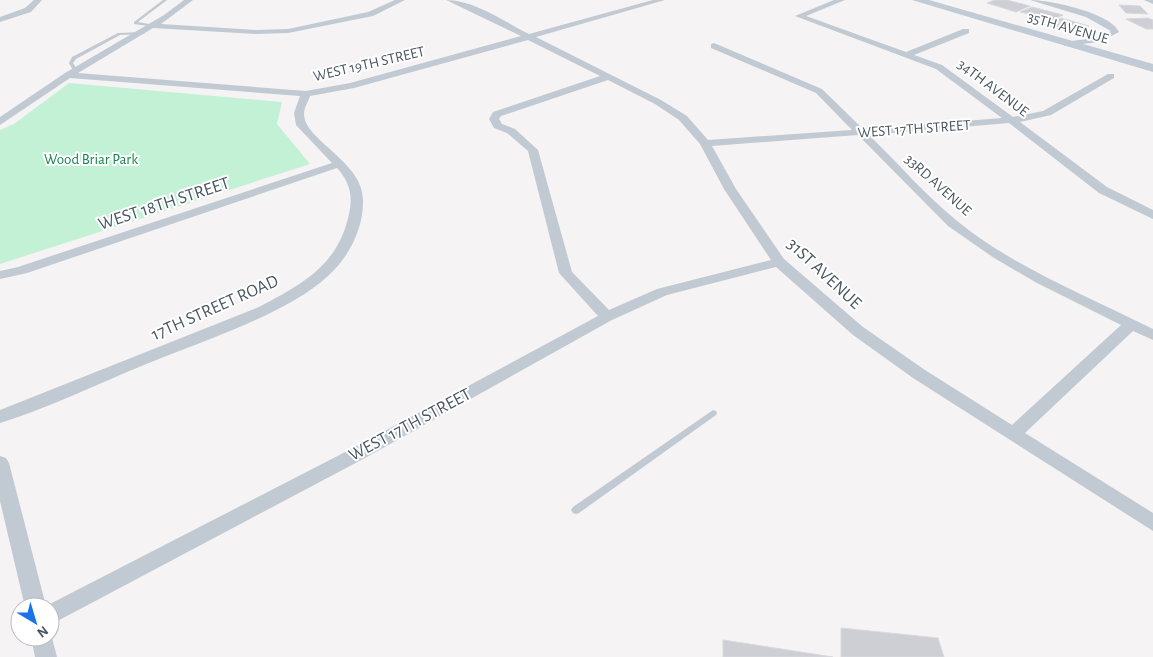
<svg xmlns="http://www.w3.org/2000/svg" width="1153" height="657" font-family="'Alegreya Sans',sans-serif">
  <rect width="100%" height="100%" fill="#f5f3f3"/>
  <polygon fill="#c3f1d5" points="69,83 282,102 277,124 310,164 0,264 0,130 14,124"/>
  <g fill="#cdcfd5" stroke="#d7d9de">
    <polygon points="995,0 1007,0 1030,6 1016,12 987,3"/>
    <polygon points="1119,5 1140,6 1148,14 1126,13"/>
    <polygon points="1032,7 1063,15 1051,21 1039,18 1041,16 1020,12"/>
    <polygon points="1061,18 1089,26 1074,33 1045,25 1051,23 1057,24 1062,22 1056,21"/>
    <polygon points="1148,18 1153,20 1153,29 1146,29 1126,19"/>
    <polygon points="841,628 938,638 944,657 841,657"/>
    <polygon points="723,640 833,657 723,657"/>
  </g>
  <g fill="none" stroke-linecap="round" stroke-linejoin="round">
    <g fill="#c1cad2" fill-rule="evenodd">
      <polygon points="163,0 167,0 138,22 155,25 155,27 134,24 134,22"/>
      <polygon points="143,32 145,33 144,34 120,35 76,59 73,63 78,71 78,72 74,72 69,63 72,57 118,33"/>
      <polygon points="713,410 716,411 717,413 716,415 579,513 576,514 573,513 571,510 573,507"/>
    </g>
    <g fill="#c1cad2" fill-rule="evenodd">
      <polygon points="34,0 42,0 31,12 0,22 0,17 25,8"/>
      <path d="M184,0H193L161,24L256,30L288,29L368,12L395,0H405L373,16L288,33L256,34L153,28L78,73L306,91L350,83L521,36L446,0C475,0 504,22 529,34L653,0H665L536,37L661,100L687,116L708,140L852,130L816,93L711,48V44L714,43L822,89L863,129L1002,118L936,69L795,16L834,0H845L806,16L906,52L963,29H969V33L914,55L942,65L1013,117L1043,111L1108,74H1114V78L1051,115L1020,122L1107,187L1153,210V219L1099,193L1009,123L869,135C898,163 925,195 956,220C1013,267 1087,296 1153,329V340L1133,331L1025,433L1153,513V531L913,378L853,335L776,267L667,295L612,320L365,458L50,625V607H25L0,501V456L6,458L9,463L46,606L353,448L598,316L559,273L528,151L507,133L494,128L489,119L493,112L600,76L528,40L354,88L310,96C308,102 304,108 304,114C304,140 362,161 363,199C364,228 349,257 328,276C286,315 199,342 144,365C97,384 49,408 0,423V410L259,307C302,284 338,266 349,214C353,196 350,182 337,168L27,273L0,279V271L18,267L332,163L296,125L294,113L300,96L70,78L0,125V117L65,73L164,15ZM608,80L655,104L679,120L700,144L724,189L771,260L657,289L609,310L572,272L538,150L515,129L502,124L499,119L501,116ZM858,135L948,226L994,258L1037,283L1121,325L1012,425L925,370L863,327L784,259L736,189L712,146Z"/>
      <path d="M1030,0C1050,0 1111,13 1119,32L1100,42L1064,46V42L1095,38L1111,31L1086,17Z"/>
      <polygon points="1144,0 1153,0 1153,4"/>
      <polygon points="50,630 57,657 35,657 31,637 50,637"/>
    </g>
    <polygon fill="#c1cbd6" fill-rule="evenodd" points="912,0 929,0 1153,64 1153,72"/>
  </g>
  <g text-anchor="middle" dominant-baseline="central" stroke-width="4" stroke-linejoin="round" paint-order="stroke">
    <g font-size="15" fill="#4a5661" stroke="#fff">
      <text transform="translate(1068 28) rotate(16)">35TH AVENUE</text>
      <text transform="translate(369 64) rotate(-13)">WEST 19TH STREET</text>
      <text transform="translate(993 88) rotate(37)">34TH AVENUE</text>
      <text transform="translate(914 129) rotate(-4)">WEST 17TH STREET</text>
      <text transform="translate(938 185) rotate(42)">33RD AVENUE</text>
    </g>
    <g font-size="15" fill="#17864f" stroke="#fff">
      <text x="91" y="159">Wood Briar Park</text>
    </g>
    <g font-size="18" fill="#4a5661" stroke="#fff">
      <text transform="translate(164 204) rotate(-18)">WEST 18TH STREET</text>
      <text transform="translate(824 274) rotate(43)">31ST AVENUE</text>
      <text transform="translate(215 308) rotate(-24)">17TH STREET ROAD</text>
      <text transform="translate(410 425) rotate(-28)">WEST 17TH STREET</text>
    </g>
  </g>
  <g transform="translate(35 622) rotate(142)"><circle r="24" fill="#ffffff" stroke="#b7bbc0"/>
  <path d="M0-4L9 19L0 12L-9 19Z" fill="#1a73e8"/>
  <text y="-8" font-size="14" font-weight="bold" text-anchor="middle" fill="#4a5661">N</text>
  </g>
</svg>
